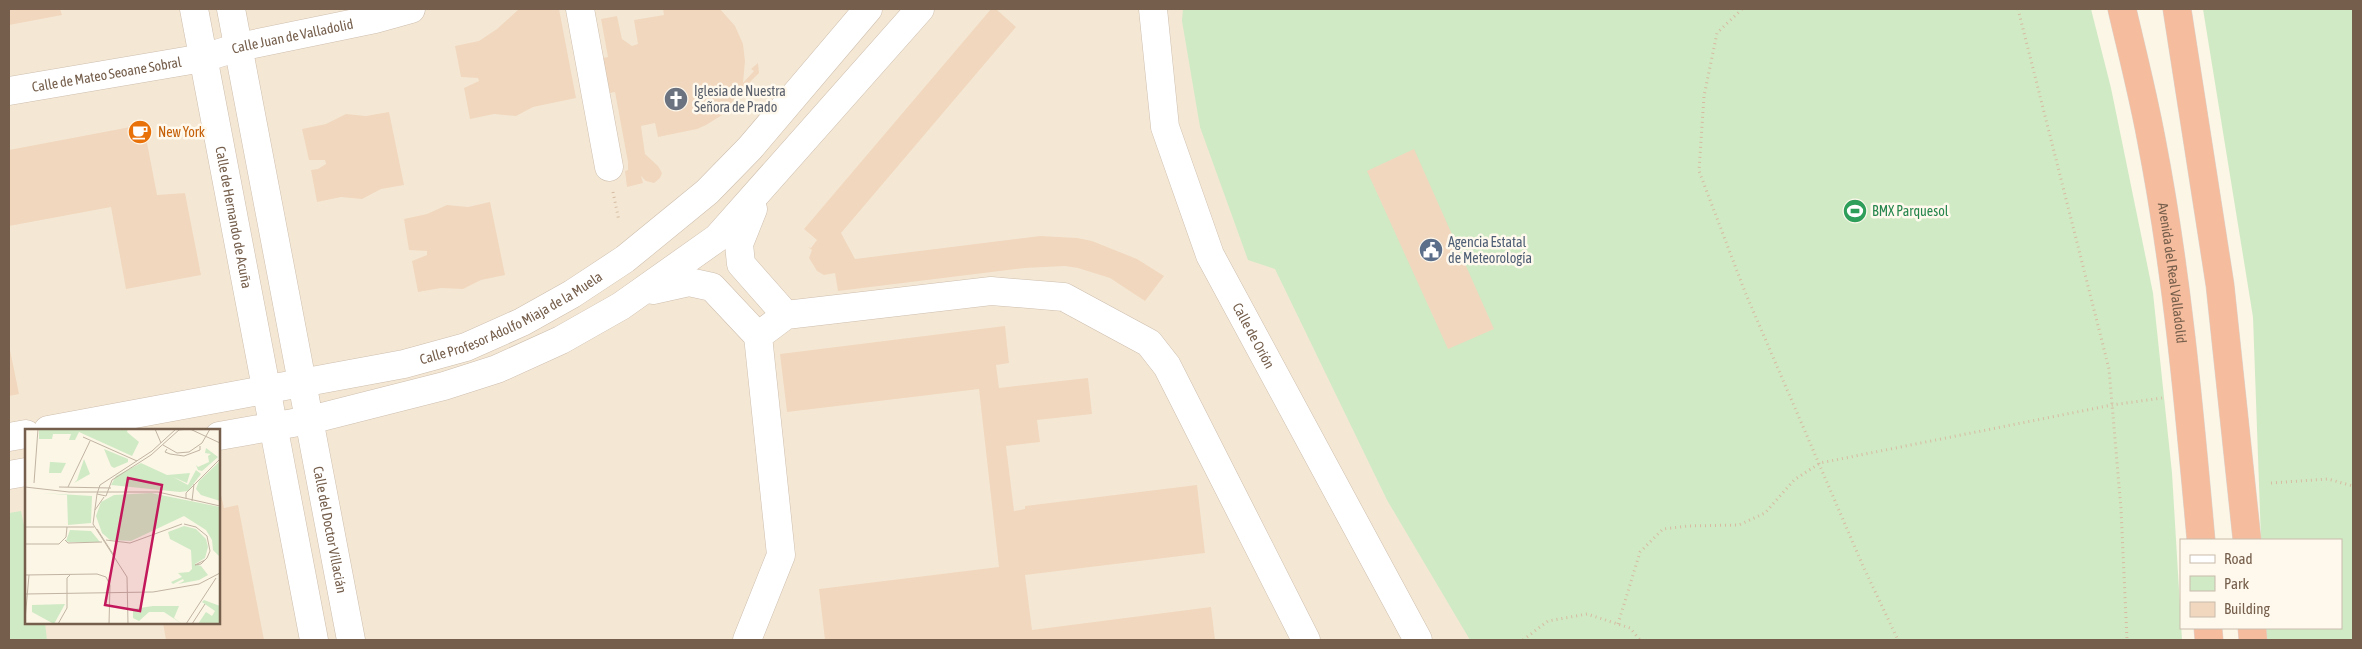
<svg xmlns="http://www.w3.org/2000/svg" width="2362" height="649" font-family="'Asap Condensed',sans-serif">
  <rect width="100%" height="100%" fill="#fcf6e6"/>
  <path fill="#f4e8d5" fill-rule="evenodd" d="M9,9H1214L1501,640H9ZM26,430H219V623H26Z"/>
  <g fill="#d0eac5">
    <polygon points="1183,9 2091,9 2111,88 2153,293 2172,473 2182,640 1470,640 1387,500 1275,269 1248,260 1200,127 1182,21"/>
    <polygon points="2203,9 2353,9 2353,640 2264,640 2264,628 2341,628 2341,540 2261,540 2253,317"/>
    <polygon points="21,511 26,535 26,623 45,623 47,640 9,640 9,513"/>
  </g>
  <g fill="#f1d7be">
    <polygon points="9,9 60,9 62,15 9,25"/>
    <polygon points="519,9 559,9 576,98 533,107 516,116 494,114 470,119 464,88 479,81 478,78 461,77 455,46 479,41 497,29"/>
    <polygon points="663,9 720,9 735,26 743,44 745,61 743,83 754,71 751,69 758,63 759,73 738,94 722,115 706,125 697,129 658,137 655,123 641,126 645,154 658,166 662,173 660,178 654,183 646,181 641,176 643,183 627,187 625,171 628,170 628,162 615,92 610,93 603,58 608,57 601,19 617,16 622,39 632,46 638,44 634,20 664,15"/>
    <polygon points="991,9 996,9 1016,27 841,233 855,259 1040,236 1077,238 1092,241 1137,259 1164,276 1145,301 1110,278 1078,268 1065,266 1025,268 838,291 835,273 824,275 817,271 809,258 812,250 808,247 811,248 817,240 804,229"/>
    <polygon points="389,112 404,185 381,189 362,199 341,197 317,202 311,170 318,169 326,164 325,160 309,160 302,129 326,124 346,114 366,116"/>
    <polygon points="141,125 144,127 157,195 185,193 201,275 126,289 111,207 9,226 9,150"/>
    <polygon points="1414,149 1494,329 1448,349 1367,171"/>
    <polygon points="490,202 505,275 481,280 463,289 441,288 418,292 412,261 427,255 427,251 409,250 404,219 427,214 447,205 468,207"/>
    <polygon points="1005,326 1009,363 996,365 999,388 1088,378 1092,414 1037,420 1040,442 1006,446 1014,511 1025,509 1025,506 1197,485 1205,553 1025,575 1032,630 1211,607 1215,640 825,640 819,589 999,567 979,389 787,412 780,354"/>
    <polygon points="9,345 19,394 9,396"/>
    <polygon points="219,495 221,495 224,508 238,505 264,640 166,640 163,623 219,623"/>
  </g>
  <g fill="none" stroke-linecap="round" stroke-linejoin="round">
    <g stroke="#cebead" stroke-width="29">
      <g id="minor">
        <path id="s1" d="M194,9L314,640"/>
        <path id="s2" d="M231,9L351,640"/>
        <polyline points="580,9 609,167"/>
        <path id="s3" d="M1153,9L1165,127L1210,255L1418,640"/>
        <path id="s4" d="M9,91L203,58L239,47L375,19L411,9"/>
        <polyline points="753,209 739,244 741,264 786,315"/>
        <polyline points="653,290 689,282 712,287 758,336"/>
        <path id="s5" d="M48,430L404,364L466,347L522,322L572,294L625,259L707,192L750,148L868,9"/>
        <polyline points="219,436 310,420 444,386 497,369 561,340 621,306 717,238 920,9"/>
        <polyline points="9,437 26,434"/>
        <polyline points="9,475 26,472"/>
        <polyline points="747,640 781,555 758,336 786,315 991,291 1064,297 1149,343 1167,366 1306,640"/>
      </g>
    </g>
    <g stroke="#dbd5d0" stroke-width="29">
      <g id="highway">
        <path id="s6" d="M2122,9C2132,52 2143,95 2151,138C2177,271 2189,406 2201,540"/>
        <polyline points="2177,9 2220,285 2247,540"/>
        <polyline points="2208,628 2209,640"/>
        <polyline points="2252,628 2253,640"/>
      </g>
    </g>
    <g stroke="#d6bba1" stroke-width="3" stroke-dasharray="1 4" stroke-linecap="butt">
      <polyline points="1742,9 1717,33 1704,96 1699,171 1745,292 1863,566 1898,640"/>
      <polyline points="2018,9 2109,369 2121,509 2127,640"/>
      <polyline points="613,192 619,221"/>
      <polyline points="2271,483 2328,479 2353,486"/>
      <polyline points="1618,624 1640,552 1663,529 1688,526 1739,525 1765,513 1794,480 1820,463 2112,405 2162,398"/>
      <polyline points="1523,640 1548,621 1587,614 1630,628 1640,640"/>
    </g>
    <use href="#minor" stroke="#fff" stroke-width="28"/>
    <use href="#highway" stroke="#f5bd9e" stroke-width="28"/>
  </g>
  <defs>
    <g id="church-disc" transform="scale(1.25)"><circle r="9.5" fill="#6b7280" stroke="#fff9ed"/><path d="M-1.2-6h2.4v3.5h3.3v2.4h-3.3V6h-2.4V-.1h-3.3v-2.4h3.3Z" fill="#fff"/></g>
    <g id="cafe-disc" transform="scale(1.25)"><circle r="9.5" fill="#e8710a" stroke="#fff9ed"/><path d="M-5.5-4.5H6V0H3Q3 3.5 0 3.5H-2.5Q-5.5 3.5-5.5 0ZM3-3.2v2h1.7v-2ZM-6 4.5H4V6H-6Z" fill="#fff"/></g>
    <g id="stadium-disc" transform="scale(1.25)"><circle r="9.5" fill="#2e9e5b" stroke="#fff9ed"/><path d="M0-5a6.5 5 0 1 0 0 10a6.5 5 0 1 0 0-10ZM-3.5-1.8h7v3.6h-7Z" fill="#fff"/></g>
    <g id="civic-disc" transform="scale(1.25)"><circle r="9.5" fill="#5c6f8a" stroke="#fff9ed"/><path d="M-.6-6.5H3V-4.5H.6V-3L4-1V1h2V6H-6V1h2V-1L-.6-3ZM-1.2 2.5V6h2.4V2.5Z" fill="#fff"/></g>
  </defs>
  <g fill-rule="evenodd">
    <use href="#church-disc" x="676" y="99"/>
    <use href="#cafe-disc" x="140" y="132"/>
    <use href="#stadium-disc" x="1855" y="211"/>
    <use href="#civic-disc" x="1431" y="250"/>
  </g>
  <g text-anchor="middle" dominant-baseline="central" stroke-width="5" stroke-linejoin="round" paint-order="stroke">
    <g font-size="14" fill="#755e4b" stroke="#fff9ed">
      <text stroke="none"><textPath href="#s4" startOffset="289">Calle Juan de Valladolid</textPath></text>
      <text stroke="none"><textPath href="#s4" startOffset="99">Calle de Mateo Seoane Sobral</textPath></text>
      <text stroke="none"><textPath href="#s1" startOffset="212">Calle de Hernando de Acuña</textPath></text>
      <text stroke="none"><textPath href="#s6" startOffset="269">Avenida del Real Valladolid</textPath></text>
      <text stroke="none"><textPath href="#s5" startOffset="479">Calle Profesor Adolfo Miaja de la Muela</textPath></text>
      <text stroke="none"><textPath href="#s3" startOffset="346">Calle de Orión</textPath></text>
      <text stroke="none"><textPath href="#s2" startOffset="530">Calle del Doctor Villacián</textPath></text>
    </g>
    <g font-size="14" fill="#5b616d" stroke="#fff9ed" text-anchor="start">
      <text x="694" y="91">Iglesia de Nuestra<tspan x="694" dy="16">Señora de Prado</tspan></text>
    </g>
    <g font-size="14" fill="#c56008" stroke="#fff9ed" text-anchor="start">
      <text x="158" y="132">New York</text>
    </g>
    <g font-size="14" fill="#27864d" stroke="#fff9ed" text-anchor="start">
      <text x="1872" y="211">BMX Parquesol</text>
    </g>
    <g font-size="14" fill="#4e5e75" stroke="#fff9ed" text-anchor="start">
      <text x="1448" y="242">Agencia Estatal<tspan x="1448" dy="16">de Meteorología</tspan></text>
    </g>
  </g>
  <g transform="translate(25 429)">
    <rect width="195" height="195" fill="#fcf6e6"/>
    <path d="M14,0H103L102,3L114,13L107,27L54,3L50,11H44L46,5H28L27,10H14ZM181,19L193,28L177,42L173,41L171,36L173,38L184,33L183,27L186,25L180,24ZM79,20L103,30V33L89,39L86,37ZM59,30L65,45L49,54L52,51ZM195,32V72L176,66L171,60L174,52ZM25,33H27L41,34L36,44H24ZM116,34L142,46L165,44L162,54L148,48L163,56L171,41L176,45L163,62L155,63L86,56L91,47ZM17,64L67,67L66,94L43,96L42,66ZM126,64L195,78V128L188,121L187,111L181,101L159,87L106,112L85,111L77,104L71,87L76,73L89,66ZM159,97L171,100L181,110L183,118L180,129L170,135L176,137L183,146L174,151L153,155L159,152L158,150L148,155L146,153L157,148L153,144L164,143L167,140L166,121L145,110L143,103ZM45,101L66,102L75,113H44L41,112ZM179,171L195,177V195H173L181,183L187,187L190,182L177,173ZM40,175L29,195L7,183V176ZM128,177H154L149,189L157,195L139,183H124L114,192L108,189V180Z" fill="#d0eac5"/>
    <path fill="none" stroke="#c2b4a3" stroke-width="1" d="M130,0L136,14M151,0L127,22L75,56L72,65L81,67L87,51L126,26L155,0M153,1L165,0L195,14M58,8L112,32M138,16L152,24L164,23L177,14L185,0M142,20L140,23L145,25L159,27L175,21V17M9,54L13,0M0,58L44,63H133L195,77M34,58L86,59M43,58L65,12M72,65L68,95L102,148L103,195M161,70V64L195,30M167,72L169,55M70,81L79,68M159,95L171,98L182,107L185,122L182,129L176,135L170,136L180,131M0,98H69M72,100L88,125M40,111L43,114L77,113M81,111L105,114L157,95M0,115H34L41,108L42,98M0,146L72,145L81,148L85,156L84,195M0,165L128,163L174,155L195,144M0,191L4,146M33,195L42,179V149L45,146M161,195L191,149M167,195L180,175"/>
    <path fill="#c2185b" fill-opacity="0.15" stroke="#c2185b" stroke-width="2.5" d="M103,49L137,56L115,182L80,176Z"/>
    <rect width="195" height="195" fill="none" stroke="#755e4b" stroke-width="2.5"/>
  </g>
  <rect width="2362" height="649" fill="none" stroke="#755e4b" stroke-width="20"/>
  <rect x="2180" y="539" width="162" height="90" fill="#fff9ed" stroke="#c8bbac"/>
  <rect x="2190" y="555" width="25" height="8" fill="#ffffff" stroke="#c8bbac"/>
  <text x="2224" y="564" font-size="15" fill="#755e4b">Road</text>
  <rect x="2190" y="576" width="25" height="15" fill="#d0eac5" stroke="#c8bbac"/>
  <text x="2224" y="589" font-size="15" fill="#755e4b">Park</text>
  <rect x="2190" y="602" width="25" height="15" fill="#f1d7be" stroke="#c8bbac"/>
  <text x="2224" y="614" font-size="15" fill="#755e4b">Building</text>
</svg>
